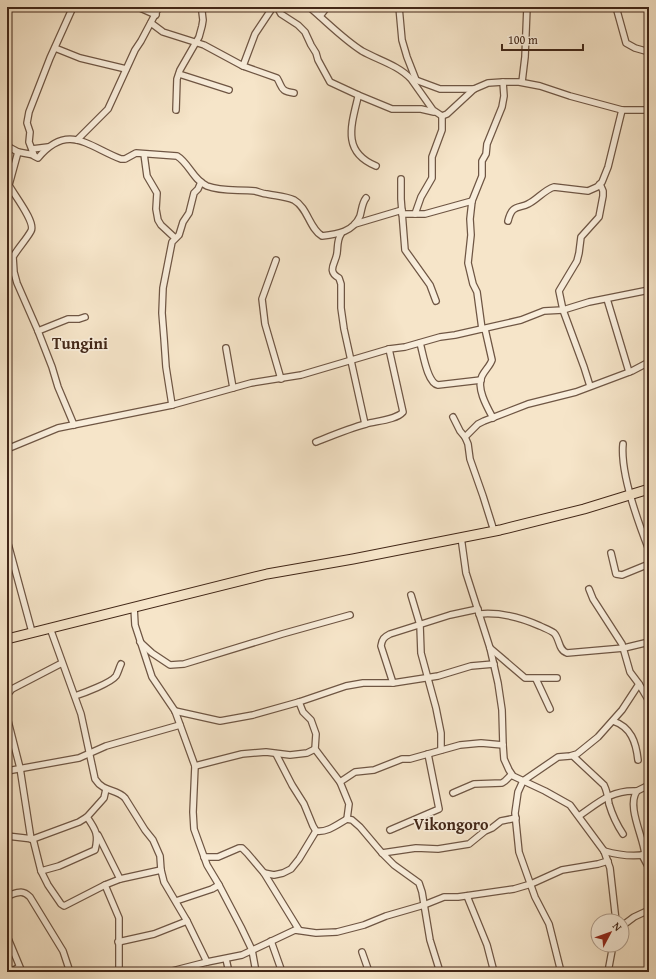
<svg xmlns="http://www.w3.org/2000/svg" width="656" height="979" font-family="'Gentium Book Plus',serif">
  <rect width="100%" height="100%" fill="#f6e5c9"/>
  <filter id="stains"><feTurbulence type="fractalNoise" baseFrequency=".005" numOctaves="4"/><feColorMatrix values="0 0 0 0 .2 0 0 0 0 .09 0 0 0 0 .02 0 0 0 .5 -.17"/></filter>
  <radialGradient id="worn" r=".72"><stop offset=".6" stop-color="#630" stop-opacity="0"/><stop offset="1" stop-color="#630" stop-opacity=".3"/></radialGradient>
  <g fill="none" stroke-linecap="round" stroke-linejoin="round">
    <g stroke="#6f5644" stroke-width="8">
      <g id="minor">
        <polyline points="138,7 156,15"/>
        <path d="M277,7L281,14L298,25L305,32L311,45L316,53L318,60L330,82L358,95V97C351,126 342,152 376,166"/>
        <path d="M309,7C327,22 343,39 362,51C378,60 398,65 411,79L433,110L442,116L447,114L474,89L488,83L503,82H519L540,86L570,96L622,110H649"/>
        <polyline points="399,7 402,40 407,57 416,80"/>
        <polyline points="616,7 626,43 635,48 649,52"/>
        <polyline points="320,16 327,7"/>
        <path d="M151,23L163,32L204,45L243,66L277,78C283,88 280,91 294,93"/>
        <polyline points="55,48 80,58 126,69"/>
        <polyline points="243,66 255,34 273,7"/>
        <polyline points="179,74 229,90"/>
        <polyline points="413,79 440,89 474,89"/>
        <polyline points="522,82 525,57 527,7"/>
        <polyline points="358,95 392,109 421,109 434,112"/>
        <polyline points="176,110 177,79 180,70 199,37 202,26 203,20 202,12 204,7"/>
        <polyline points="77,140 108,109 135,50 141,41 159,7"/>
        <polyline points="7,146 18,152 34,155 29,142 30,132 27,123 29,112 50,58 73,7"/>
        <polyline points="32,149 48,147"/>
        <path d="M18,152L9,185C14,195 36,222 31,231C26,240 18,248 13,257L14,272L17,283L38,331L52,367L58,387L74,425"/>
        <polyline points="144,154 147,176 157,193 156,209 158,220 161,225 175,238"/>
        <path d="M34,156L38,158C68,122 89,147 121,159H125L136,153L177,156C189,163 193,180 207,186C222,192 239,189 255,191C259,192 263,194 267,194C277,196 285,196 294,200C308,208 309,228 322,236C338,234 353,232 360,216C362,209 362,203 366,198"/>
        <polyline points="401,179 401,199 405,250 430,285 436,301"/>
        <polyline points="402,214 425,214 472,201"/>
        <polyline points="415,214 421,197 432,178 432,157 442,130 442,116"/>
        <path d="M508,221C509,217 510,213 513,210C517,206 523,207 528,204C537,200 544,190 554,187L588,191L597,187L602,182L608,167L622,110"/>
        <polyline points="355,224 402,210"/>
        <path d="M341,234C337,240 338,246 337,253C336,263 326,271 339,278L341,284V308L344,329L365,424"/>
        <polyline points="276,260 262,299 265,324 281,379"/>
        <polyline points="607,299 629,372"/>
        <polyline points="482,329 477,292 473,284 468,263 471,235 470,219 472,201 482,176 482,161 486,154 487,144 502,107 504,96 503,82"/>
        <path d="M485,329L492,360C490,366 485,370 482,376C476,388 487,407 493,418"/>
        <polyline points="38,331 68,319 79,319 85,317"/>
        <path d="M420,343C423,353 427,383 438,385L481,380"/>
        <polyline points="226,348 233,388"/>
        <polyline points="590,386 584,367 563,310 559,291 577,261 579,253 581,237 599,217 603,196 603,191 600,184"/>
        <polyline points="172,405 166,367 164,338 162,313 163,288 172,242 179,235 183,222 189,213 194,193 198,189 201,182"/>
        <polyline points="453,417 460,431 465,437 468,444 470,459 483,496 494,531"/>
        <polyline points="465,437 478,424 484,421 528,404 576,392 632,371 649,362"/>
        <path d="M316,442C331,436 350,428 366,424C376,421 396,420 403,412L389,349"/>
        <path d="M623,444C620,473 638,522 649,550"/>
        <polyline points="7,449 58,428 172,405 251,383 301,375 389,349 405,347 440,337 455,335 521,320 544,311 563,310 589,302 649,290"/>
        <polyline points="461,537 466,573 490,648 498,683 502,710 503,745 504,759 509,770 513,776 545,791 570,805 604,851 610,868 616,921"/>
        <polyline points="7,540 32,632"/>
        <polyline points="611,553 616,574 622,575 649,564"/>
        <polyline points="589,589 593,599 622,644 630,672 639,684 649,701"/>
        <polyline points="411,595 420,625 421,653 436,708 441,733 441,750"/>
        <polyline points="134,607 135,625 152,677 175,711 195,766 193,812 194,829 207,865 219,885 241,927 252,950 256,972"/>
        <path d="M479,614C501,612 520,617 540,626C544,628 550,630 554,633C560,639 558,650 567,653L624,648L649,642"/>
        <path d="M50,628L81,714L95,779C104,793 116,788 125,798L145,830L153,840L160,856L161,870L164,882L187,921L207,962"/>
        <polyline points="140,642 152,653 170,665 184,664 282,634 350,615"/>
        <polyline points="490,648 525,678 557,678"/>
        <polyline points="536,679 550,709"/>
        <path d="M393,683L381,646C382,639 384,637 390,634L450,615L478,609"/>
        <polyline points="7,695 12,689 62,663"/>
        <path d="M75,696C84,693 111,683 116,676C118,673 119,668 121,664"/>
        <polyline points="299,702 303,712 311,720 316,734 315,749 340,782 349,804 347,819"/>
        <polyline points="175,711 220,721 253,715 299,702 346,686 363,683 393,683 438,676 471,666 494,664"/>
        <polyline points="7,717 20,768 31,839"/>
        <path d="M613,721C631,727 636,742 638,760"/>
        <path d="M276,754L292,785L304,804L313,826L316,831C327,833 338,824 347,819L352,820L360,827L382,853L394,865L419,883L422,892L430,940L440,972"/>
        <path d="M573,756L604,785C607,791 608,797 609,804C612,814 617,825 623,834"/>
        <polyline points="195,766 242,754 266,752 290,755 307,753 315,749"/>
        <polyline points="7,771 79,758 106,746 180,725"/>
        <polyline points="340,782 355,772 374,770 402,759 410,759 460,745 481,743 503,745"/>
        <polyline points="453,793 474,784 502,783 505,781 511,775"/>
        <path d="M579,816C598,803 611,790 636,791"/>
        <polyline points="390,830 439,809 428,754"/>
        <polyline points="98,835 120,879"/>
        <polyline points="7,836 33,839 79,822 87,817 104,798 106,789"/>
        <polyline points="33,839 41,871 48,885 61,904 64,906 105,885 120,879 161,870"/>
        <path d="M604,851C618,855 635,857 649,854"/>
        <polyline points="382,853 416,848 438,849 469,844 485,831 492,828 501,821 516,818"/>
        <polyline points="642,855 649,868"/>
        <path d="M645,855C644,838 626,806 637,791L649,785"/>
        <polyline points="204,857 218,857 239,848 242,848 247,853 264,873 274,875 283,873 291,869 299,859 316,831"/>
        <path d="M41,871L59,866L95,850C99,835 96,830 87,817"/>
        <polyline points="264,873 299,930"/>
        <polyline points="105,885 119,918 119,972"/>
        <path d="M7,896C17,893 22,889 30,897L63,951L70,972"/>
        <polyline points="467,896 487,945 494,972"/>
        <polyline points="176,901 212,889 219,885"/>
        <polyline points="622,926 634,917 649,910"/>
        <polyline points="7,936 22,972"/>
        <polyline points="271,941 282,972"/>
        <polyline points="118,942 154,934 187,921"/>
        <polyline points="362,952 369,972"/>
        <polyline points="226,959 229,972"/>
        <polyline points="11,972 19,967"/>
        <polyline points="168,972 207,962 242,955 295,930 316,933 337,932 364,925 386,916 424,905 444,897 458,897 514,889 531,884 562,870 598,864 608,861"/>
        <polyline points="561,972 549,924 535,897 519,852 515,813 518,792 523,781 558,757 570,756 577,754 598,737 622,710 639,684"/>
        <polyline points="608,972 613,945"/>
      </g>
    </g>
    <g stroke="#422718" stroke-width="11">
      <polyline id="primary" points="7,639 267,574 353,559 500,530 584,509 649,489"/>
    </g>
    <use href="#minor" stroke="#f9eedc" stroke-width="5.5"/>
    <use href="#primary" stroke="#f6e5c9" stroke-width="9"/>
  </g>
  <g text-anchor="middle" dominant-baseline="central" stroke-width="3.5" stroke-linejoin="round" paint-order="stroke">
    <g font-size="16" font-weight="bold" fill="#422718" stroke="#f9eedc">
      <text x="80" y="343">Tungini</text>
      <text x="451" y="824">Vikongoro</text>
    </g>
  </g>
  <rect width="656" height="979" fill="none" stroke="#f6e5c9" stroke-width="24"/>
  <rect x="8" y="8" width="640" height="963" fill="none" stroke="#422718" stroke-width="2"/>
  <rect x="12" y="12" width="632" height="955" fill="none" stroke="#422718"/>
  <g transform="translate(610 933) rotate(49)"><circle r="19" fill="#f9eedc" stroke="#b09e8e"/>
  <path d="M0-3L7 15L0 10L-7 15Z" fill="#8f2418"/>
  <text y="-6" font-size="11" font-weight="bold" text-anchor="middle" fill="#422718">N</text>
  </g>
  <path d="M502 44v6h81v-6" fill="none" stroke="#422718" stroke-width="2"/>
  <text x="508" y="44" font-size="12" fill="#422718" stroke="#f9eedc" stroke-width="3" paint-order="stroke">100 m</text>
  <rect width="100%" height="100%" filter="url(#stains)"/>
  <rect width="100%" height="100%" fill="url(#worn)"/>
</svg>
